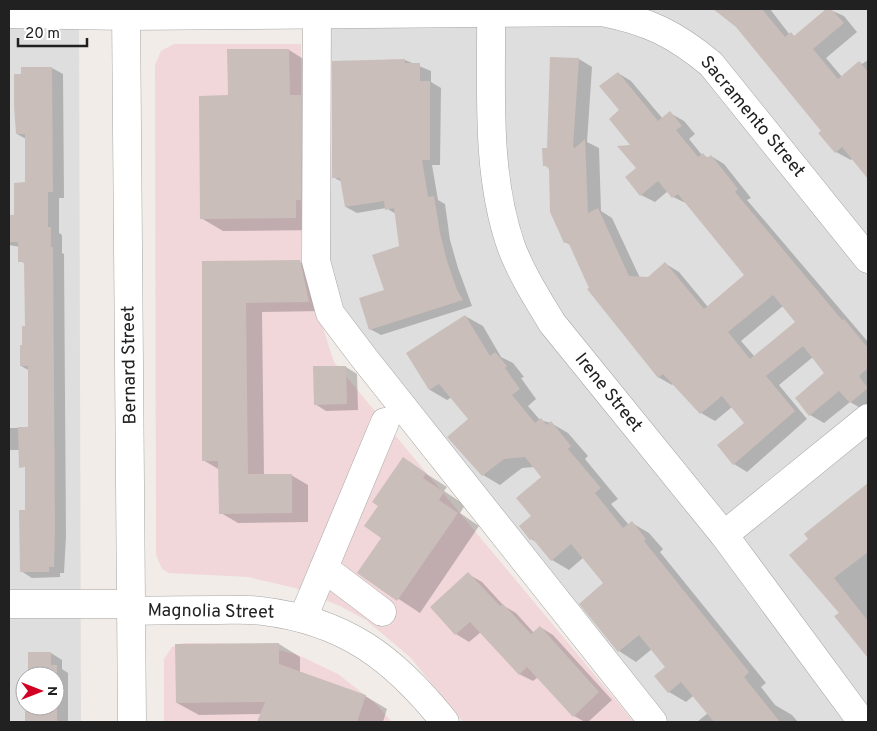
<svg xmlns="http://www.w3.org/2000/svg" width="877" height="731" font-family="Overpass,sans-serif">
  <rect width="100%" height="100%" fill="#f1ece7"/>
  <g fill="#dfdede" fill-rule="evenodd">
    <path d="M9,9H79L81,722H9ZM25,676H55V706H25Z"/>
    <polygon points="323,9 868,9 868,722 662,722 353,353 323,260"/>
  </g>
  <g fill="#f1d7da">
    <polygon points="174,44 301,44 301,260 334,362 634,722 463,722 410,657 366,620 340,606 295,588 248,577 169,573 162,569 156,555 155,65 161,51"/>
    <polygon points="184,643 250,644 296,654 338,674 375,703 392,722 164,722 164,659 172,647"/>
  </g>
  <g fill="#0003" fill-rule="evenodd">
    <polygon points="724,9 770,9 790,35 795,36 828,9 844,16 857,32 826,58 842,77 860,62 862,64 868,60 868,178 853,158 851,160 836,152 822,131"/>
    <polygon points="289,50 310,63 318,230 223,231 201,218 229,97"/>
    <path d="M579,59L592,67L587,142L599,148L601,211L612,218L640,278H649L666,264L679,272L708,307L746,275L688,204L673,197L668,191L655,202L641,195L633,146L621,111L618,73L631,81L663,119L670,113L684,121L695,134L689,139L702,155L709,158L711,156L724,164L751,198L747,200L868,342V407L864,410L850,402L824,423L810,415L826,373L813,357L779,385L807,419L747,472L734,464L745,423L732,407L715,421L701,413L674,383L672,385L658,377L591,288L571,245L565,242L549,168L544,165ZM783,306L797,323L755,357L741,341Z"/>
    <polygon points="405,60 431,71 431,82 441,88 440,165 432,165 438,200 445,204 450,240 458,268 472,306 381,335 370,329 401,247 396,214 386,208 357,213 346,207 342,182 333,177"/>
    <polygon points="52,68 63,74 64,198 59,198 59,233 62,235 62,253 64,254 66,536 64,573 60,573 60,577 32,578 21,571 27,511 27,465 20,450 9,450 9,428 30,428 30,371 21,366 26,327 26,264 20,261 20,247 9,245 9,216 15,216 26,183 26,139 17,134"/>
    <polygon points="300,262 317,271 325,311 262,312 264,476 291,475 308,485 308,522 238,523 221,513 220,470 203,460 203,263"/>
    <polygon points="465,316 483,326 501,357 513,363 524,377 521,378 536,399 528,406 540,420 551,423 568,433 588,456 585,459 618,499 611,504 629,525 632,523 649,533 663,549 660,552 766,683 761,687 775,705 792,715 798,722 697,722 708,713 693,696 686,702 669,692 667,668 652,649 636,662 619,651 605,583 584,557 569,570 552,560 538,543 531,539 533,516 543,478 534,467 522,468 500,485 483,475 470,419 452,397 447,400 430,390 408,353"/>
    <polygon points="346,367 357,374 358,410 326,411 315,404"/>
    <polygon points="403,459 447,487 444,491 465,505 460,513 479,526 420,613 359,573 383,537 380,506"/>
    <polygon points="868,484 868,656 836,617 841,613 806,534"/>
    <polygon points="468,574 482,582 504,606 516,613 534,633 540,627 553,635 612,700 588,722 585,722 574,716 538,677 533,681 519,674 481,632 469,642 456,634"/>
    <polygon points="279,644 300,657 300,673 365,696 387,709 383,722 258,722 262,714 199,715 177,703"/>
    <polygon points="51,653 62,660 62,669 68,673 68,722 26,722 26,706 55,706 55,676 30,676"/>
  </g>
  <g fill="#c9beba" fill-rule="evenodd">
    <polygon points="713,9 762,9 785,37 791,32 794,36 826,9 831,9 844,23 813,49 838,79 859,61 868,72 868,179 842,147 835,153 818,133 821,131 736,27"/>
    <polygon points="227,49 289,49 290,95 301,95 301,200 296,200 296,218 200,219 199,96 228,95"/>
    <path d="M550,57L579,58L573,147L575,148L585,139L588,213L598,208L629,276L648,277L665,262L704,309L744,275L678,194L672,198L658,181L640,196L625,177L636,168L617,146L630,145L609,119L619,110L599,86L618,72L658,121L670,111L682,126L676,130L698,157L703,153L707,158L711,155L738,189L735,192L842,320L844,319L868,348V368L859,376L868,388L850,403L839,391L809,416L795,398L824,373L803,346L766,376L795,411L733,465L717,445L744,423L722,396L700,414L663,374L658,378L587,289L589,288L568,242L564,243L550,212L549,170L547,166H543L542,148H547ZM773,295L795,322L750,359L728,332Z"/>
    <polygon points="405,59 405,63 420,63 420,81 430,81 430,160 422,160 428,197 434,196 440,233 447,261 457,290 463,300 369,330 359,298 384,290 372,255 399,246 394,208 385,210 384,201 345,207 340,178 332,178 332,61"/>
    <polygon points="21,67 52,67 53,192 48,192 48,227 51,227 51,247 53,247 55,529 54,567 49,567 49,572 20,572 19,510 25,510 25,467 19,468 18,427 28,427 28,366 20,366 20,345 22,345 22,326 25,326 24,262 18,262 18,242 9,242 9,215 14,215 14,183 25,182 25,134 16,134 14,105 14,74 21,74"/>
    <polygon points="300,260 309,302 246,303 248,474 292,474 292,513 219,514 218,461 202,461 202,261"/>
    <polygon points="465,315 490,356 495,352 507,366 505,368 520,389 512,395 535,423 541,418 547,425 551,421 571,446 568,449 601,488 595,493 623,528 632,521 646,539 644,541 749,672 744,677 780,722 714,722 681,682 668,693 654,676 665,667 639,635 618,652 579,604 603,583 571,544 551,561 532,538 530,540 519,526 531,516 516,498 541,477 525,457 504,459 482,476 447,437 468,419 439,384 429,390 406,353"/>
    <polygon points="313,366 346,366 347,404 314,405"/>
    <polygon points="403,457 426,473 423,478 444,492 439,500 458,513 397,601 357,573 381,538 364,526 378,506 372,502"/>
    <polygon points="868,483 868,552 834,578 868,621 868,658 834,616 839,613 789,555 808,539 804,534"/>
    <polygon points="468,572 500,606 503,604 531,634 540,626 599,692 573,717 527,667 519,675 470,622 455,635 430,607"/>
    <polygon points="279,643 279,664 366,695 357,722 257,722 265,702 176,703 175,644"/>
    <polygon points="28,652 51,652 51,665 57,665 57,722 25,722 25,698 25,706 55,706 55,676 28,676"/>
  </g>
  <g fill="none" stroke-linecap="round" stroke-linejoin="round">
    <g stroke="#a5a5a5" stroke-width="29">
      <g id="minor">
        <polyline points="126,9 132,722"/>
        <polyline points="317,9 316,261 330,313 364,358 653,722"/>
        <path d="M491,9C492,87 485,171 511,246C521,273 537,298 552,323L724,535L862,722"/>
        <path d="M9,14L126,16L602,12C648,21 675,34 711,64L868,259"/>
        <polyline points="724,535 868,418"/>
        <polyline points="324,568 382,612"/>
        <polyline points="9,604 132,604"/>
        <path d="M132,611C161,610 191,610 220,610C234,610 248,609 262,611C345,621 394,658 445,722"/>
        <polyline points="303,618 385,422"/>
      </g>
    </g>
    <use href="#minor" stroke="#fff" stroke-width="28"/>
  </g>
  <g text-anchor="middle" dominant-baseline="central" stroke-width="4.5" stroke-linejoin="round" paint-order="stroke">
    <g font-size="18" fill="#212121" stroke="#fff">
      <text transform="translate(752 117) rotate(50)">Sacramento Street</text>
      <text transform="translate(130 365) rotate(-91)">Bernard Street</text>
      <text transform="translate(608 393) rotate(51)">Irene Street</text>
      <text transform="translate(211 612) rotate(1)">Magnolia Street</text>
    </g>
  </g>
  <rect width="877" height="731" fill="none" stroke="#212121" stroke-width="20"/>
  <g transform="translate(40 691) rotate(90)"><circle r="24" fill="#ffffff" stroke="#a6a6a6"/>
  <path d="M0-4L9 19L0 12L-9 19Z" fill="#d10023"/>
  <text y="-8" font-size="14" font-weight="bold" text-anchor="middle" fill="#212121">N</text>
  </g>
  <path d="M18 38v8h69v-8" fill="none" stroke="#212121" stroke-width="2.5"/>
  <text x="25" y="38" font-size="15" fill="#212121" stroke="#ffffff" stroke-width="4" paint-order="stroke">20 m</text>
</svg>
